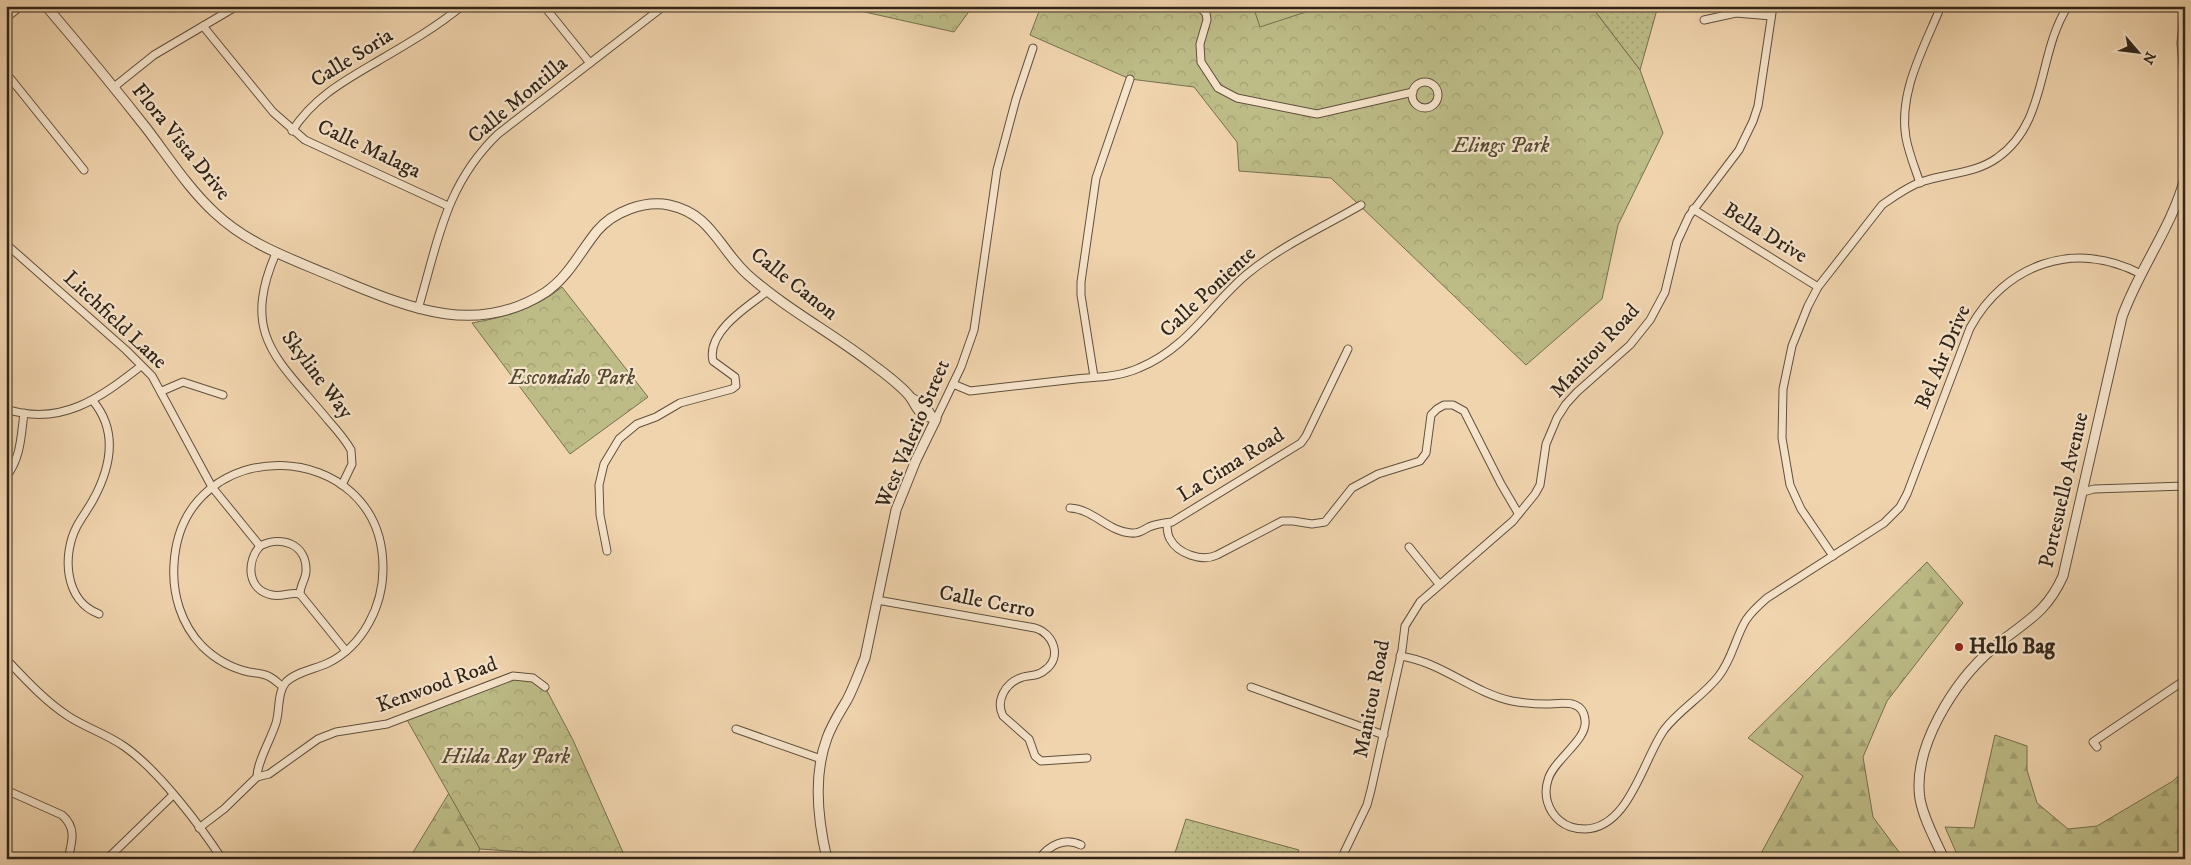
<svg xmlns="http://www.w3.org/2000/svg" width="2191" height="865" font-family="'IM FELL DW Pica',serif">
  <defs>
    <pattern id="grass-dots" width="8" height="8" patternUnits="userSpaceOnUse" patternTransform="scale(1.25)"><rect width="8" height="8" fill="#bdbc87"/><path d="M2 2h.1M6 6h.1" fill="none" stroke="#a3a174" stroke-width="1.8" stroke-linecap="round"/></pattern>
    <pattern id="forest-firs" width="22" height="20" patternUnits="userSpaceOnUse" patternTransform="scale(1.25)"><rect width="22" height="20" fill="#bdbc87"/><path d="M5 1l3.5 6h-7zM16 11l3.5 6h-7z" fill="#a3a174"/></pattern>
    <pattern id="park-crowns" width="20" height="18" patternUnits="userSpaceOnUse" patternTransform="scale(1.25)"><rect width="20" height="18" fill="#bdbc87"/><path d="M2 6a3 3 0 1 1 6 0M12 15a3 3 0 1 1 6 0" fill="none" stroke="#a3a174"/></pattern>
  </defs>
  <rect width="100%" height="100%" fill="#f0d4ad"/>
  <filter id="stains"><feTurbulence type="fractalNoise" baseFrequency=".004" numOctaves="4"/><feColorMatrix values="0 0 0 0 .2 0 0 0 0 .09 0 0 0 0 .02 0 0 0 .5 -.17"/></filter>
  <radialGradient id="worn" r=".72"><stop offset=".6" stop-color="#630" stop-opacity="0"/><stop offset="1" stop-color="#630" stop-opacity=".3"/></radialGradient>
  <g fill="url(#grass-dots)" stroke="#767050">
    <polygon points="1591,6 1658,6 1640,70"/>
    <polygon points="1186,819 1299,850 1295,859 1173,859"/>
  </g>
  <g fill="url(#forest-firs)" stroke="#767050">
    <polygon points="1927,562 1963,603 1887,701 1863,757 1873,817 1902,856 1899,859 1758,859 1803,776 1748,738"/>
    <polygon points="1995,735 2027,746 2027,770 2037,803 2068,829 2097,826 2173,781 2185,769 2185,851 2167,859 1959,859 1945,827 1974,828"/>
    <polygon points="449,793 480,849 475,859 409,859"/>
  </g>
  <g fill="url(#park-crowns)" stroke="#767050">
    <polygon points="838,6 973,6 954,32"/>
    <polygon points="1041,6 1591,6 1640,70 1663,133 1618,225 1602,299 1526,365 1331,178 1239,171 1237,142 1194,87 1130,79 1030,35"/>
    <path d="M562,287L648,397L570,454L472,323C505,317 535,309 562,287Z"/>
    <polygon points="523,675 545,687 573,740 626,859 480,849 406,718"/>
  </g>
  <polygon fill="#bdbc87" stroke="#767050" points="1253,6 1324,6 1260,27"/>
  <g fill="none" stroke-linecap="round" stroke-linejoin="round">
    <g stroke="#60503d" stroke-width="9">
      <g id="minor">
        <polyline points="544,6 590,63"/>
        <polyline points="1198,6 1206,13 1207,20 1200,44 1201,62 1218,88 1237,98 1317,114 1413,92"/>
        <polyline points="6,18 21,6"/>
        <polyline points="1704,20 1736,13 1771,16"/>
        <polyline points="203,26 273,112 305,140 448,206"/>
        <polyline points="6,73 84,170"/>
        <circle cx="1425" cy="95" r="13"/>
        <polyline points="114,87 154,55 237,6"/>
        <path d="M292,131C314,97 344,81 378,61C407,44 435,28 462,6"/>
        <path d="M1920,183C1915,168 1909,154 1906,138C1898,92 1924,48 1941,6"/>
        <polyline points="1693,209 1818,287"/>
        <path d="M6,244L126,350L152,376L212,487L260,546C281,535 307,544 306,571C306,579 300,585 300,594L346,651"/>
        <path d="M276,253C240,336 278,359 328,420C336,429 345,439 351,450L352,464L342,485"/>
        <path d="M418,309C438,242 445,185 498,134L664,6"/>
        <polyline points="1094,377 1081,295 1081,282 1096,178 1130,79"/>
        <path d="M953,384L970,391C1005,387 1041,383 1076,379C1098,377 1119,377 1139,368C1188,348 1209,306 1247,274C1281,246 1323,227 1361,205"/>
        <polyline points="162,391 183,382 223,395"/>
        <path d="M93,401C118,431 111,467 93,500C88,509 82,517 77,526C62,554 64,601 99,614"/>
        <path d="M6,409C61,427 100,398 141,366"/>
        <polyline points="936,419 961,367 974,330 997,170 1016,99 1033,48"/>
        <path d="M6,477C21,458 21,436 24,413"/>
        <polyline points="2083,492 2094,489 2185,486"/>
        <path d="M1070,508C1093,509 1109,532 1131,533C1139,534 1143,530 1149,527C1156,524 1165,523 1172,522L1301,443L1306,436L1348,349"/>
        <path d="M1167,523C1167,528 1167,534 1170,539C1178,554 1202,562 1217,555L1282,521H1293L1312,524L1325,522L1352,488L1378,474L1420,461L1426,453L1431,415L1437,409L1444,405H1453L1464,411L1501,484L1518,513"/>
        <path d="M260,546C246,562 247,590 272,595C282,597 290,592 300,594"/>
        <polyline points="1409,547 1439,584"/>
        <path d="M607,551L600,515L599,485L604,464L619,439L637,424L656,417L680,403L732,389L736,386L735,377L713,361C706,332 748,306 768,291"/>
        <path d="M1833,556L1801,509L1790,485L1782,438L1783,389L1792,346L1808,306L1818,287L1882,205C1895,196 1907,187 1921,182C1946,173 1975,174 1997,158C2048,123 2037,53 2068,6"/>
        <path d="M877,600L1035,628C1053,633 1063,657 1045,670C1039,676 1031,675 1023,677C1006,682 995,700 1003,716L1029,739L1035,756L1041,761L1087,758"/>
        <path d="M1400,656C1442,662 1471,692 1512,701C1523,703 1535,704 1546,704C1561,704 1583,698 1585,720C1588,740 1553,760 1548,780C1543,795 1548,811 1560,821C1567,827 1576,829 1585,829C1629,828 1643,760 1664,730C1679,710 1702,697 1718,677C1732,660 1735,638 1746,620C1752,611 1759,605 1767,598L1884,523L1900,507L1907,494L1970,328C2005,264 2075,239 2141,274"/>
        <path d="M6,659C25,679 45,701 68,716C86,728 107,734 125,747C158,770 199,824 222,859"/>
        <polyline points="1251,687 1384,735"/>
        <polyline points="736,729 821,759"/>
        <polyline points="2097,747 2093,742 2185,680"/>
        <path d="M257,777C257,762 271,739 276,723C280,710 277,693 286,682C296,672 315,669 328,663C363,646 383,606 383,568C383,435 182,429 174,564C172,594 181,624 202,646C214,658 231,668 249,672C255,673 262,673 268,676C273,678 278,683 283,687"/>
        <path d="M6,790L62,815C77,828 72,842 68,859"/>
        <polyline points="199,828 224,809 257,777 269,774 318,739 336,732 387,724 513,676 533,678 545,687"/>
        <polyline points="107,859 173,795"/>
        <path d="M1039,859C1049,845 1065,837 1081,845"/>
        <polyline points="1341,859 1367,805 1371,790 1402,650 1405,626 1420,602 1513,521 1535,494 1540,485 1546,444 1557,418 1566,404 1577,392 1630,345 1650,320 1665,292 1677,242 1689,216 1739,150 1753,121 1758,106 1773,6"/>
      </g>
    </g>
    <g stroke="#60503d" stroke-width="11">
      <g id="tertiary">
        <path d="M46,6C81,47 114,87 147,129C169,158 189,189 215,213C248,244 289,258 329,275C401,304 472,340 546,292C569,276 580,252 597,231C613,212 644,200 669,205C712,214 719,249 748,275C786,309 832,333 872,364C885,374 901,385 911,398C915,404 917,412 925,416C928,417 932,417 936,419L916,460L896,510L865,658C859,672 854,687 847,700C840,712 832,724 827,738C813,775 818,821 827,859"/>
        <polyline points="2185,14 2182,43 2185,76"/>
        <path d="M911,398C921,402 927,407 932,417"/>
        <path d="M1944,859C1935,839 1924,820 1920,799C1912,747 1955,681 1992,649C2023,622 2045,616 2063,576L2122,317C2139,269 2172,227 2185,178"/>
      </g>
    </g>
    <use href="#minor" stroke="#f5e3ca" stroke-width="7"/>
    <use href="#tertiary" stroke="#f5e3ca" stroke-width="9"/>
  </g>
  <circle fill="#8f2418" stroke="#f5e3ca" stroke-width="2" cx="1959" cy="647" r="5"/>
  <g text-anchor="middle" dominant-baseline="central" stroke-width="4.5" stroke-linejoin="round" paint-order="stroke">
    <g font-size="21" fill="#302418" stroke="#f5e3ca">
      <text transform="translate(352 58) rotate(-32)">Calle Soria</text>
      <text transform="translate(518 100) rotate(-40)">Calle Montilla</text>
      <text transform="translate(181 142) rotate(51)">Flora Vista Drive</text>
      <text transform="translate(369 149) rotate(25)">Calle Malaga</text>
      <text transform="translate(1765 233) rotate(32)">Bella Drive</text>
      <text transform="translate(794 284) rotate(38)">Calle Canon</text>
      <text transform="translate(1208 292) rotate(-43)">Calle Poniente</text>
      <text transform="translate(115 320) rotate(43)">Litchfield Lane</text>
      <text transform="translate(1595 351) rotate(-47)">Manitou Road</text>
      <text transform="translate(1943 357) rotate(-67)">Bel Air Drive</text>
      <text transform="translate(317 375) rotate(53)">Skyline Way</text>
      <text transform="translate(913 434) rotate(-67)">West Valerio Street</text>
      <text transform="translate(1231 465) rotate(-32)">La Cima Road</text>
      <text transform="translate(2064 490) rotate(-77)">Portesuello Avenue</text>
      <text transform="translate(987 602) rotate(11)">Calle Cerro</text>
      <text transform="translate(437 685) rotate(-20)">Kenwood Road</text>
      <text transform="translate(1372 699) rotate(-79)">Manitou Road</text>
    </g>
    <g font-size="21" font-style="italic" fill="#534a34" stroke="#f5e3ca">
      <text x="1501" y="146">Elings Park</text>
      <text x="572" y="378">Escondido Park</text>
      <text x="506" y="757">Hilda Ray Park</text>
    </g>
    <g font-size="21" font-weight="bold" fill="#302418" stroke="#f5e3ca" text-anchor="start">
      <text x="1969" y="647">Hello Bag</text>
    </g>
  </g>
  <rect width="2191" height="865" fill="none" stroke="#f0d4ad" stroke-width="25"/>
  <rect x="8" y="8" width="2176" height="850" fill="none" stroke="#302418" stroke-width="2.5"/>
  <rect x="12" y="12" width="2166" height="840" fill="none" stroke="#302418"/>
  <g transform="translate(2138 52) rotate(118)" stroke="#f5e3ca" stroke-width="4" paint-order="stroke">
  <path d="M0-4L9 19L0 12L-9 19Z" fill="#302418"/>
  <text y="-8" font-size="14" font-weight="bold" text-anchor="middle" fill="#302418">N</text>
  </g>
  <rect width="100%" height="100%" filter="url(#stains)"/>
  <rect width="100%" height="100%" fill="url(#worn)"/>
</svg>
